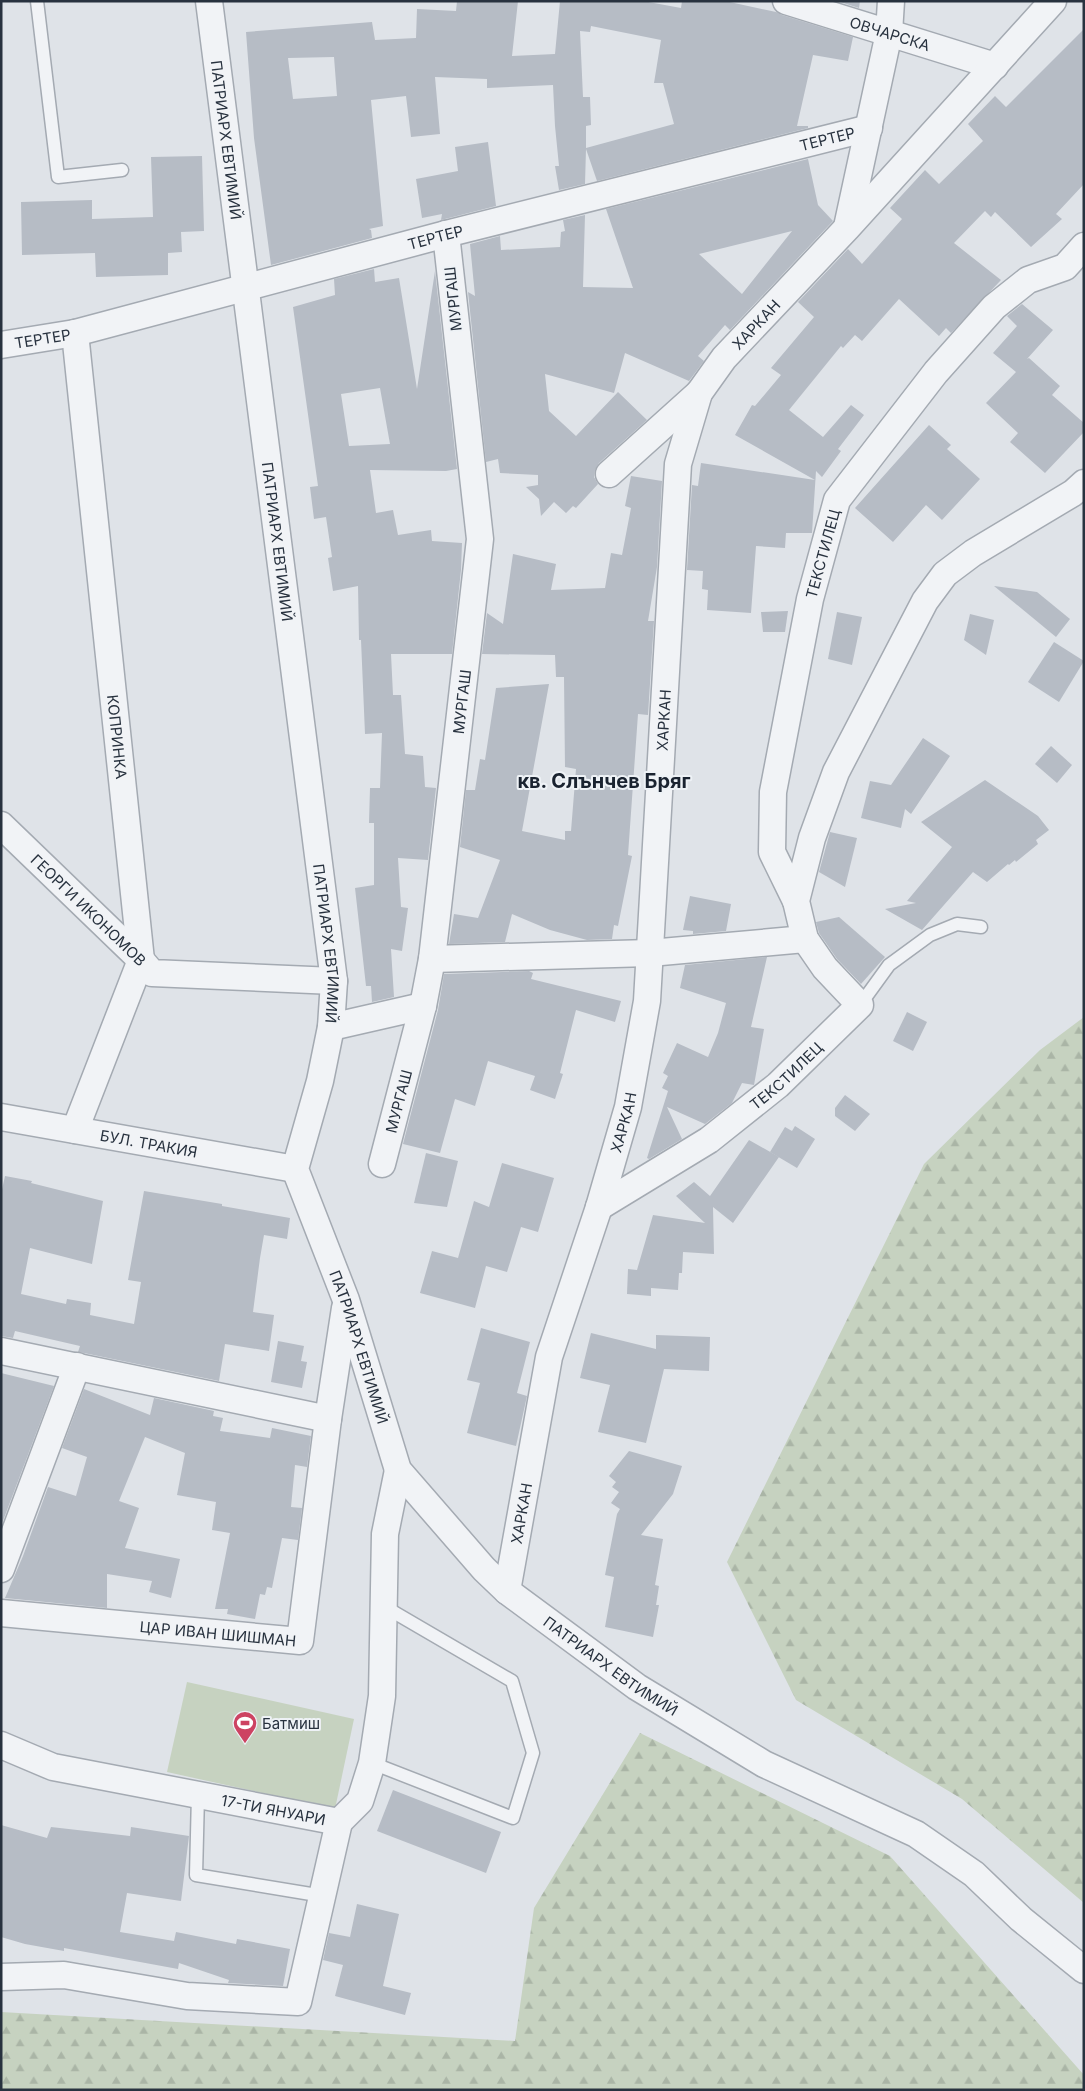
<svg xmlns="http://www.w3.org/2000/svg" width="1085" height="2091" font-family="Inter,sans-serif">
  <defs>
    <pattern id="forest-firs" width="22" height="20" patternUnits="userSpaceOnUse" patternTransform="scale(1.25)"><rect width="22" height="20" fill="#c6d2c0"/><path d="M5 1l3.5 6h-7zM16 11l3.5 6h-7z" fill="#aab5a6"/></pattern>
  </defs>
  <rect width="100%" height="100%" fill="#dfe3e8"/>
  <g fill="url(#forest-firs)">
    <polygon points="1084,1017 1084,1903 962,1799 796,1700 727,1562 924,1164 1040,1050"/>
    <polygon points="640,1733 890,1856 1084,2075 1084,2090 1,2090 1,2012 515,2041 534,1908"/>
  </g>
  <polygon fill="#c6d2c0" points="187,1682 354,1719 335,1809 167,1772"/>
  <g fill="#b6bcc5" fill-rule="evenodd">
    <path d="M457,1H518L512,56L555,54L560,1H643L681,8L682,1H725L776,12L782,15L853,37L848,61L813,55L797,126H808V128L597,181L586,149L585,184L559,190L555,166H559L555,126L553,85L487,88V79L435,77L440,134L411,137L406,96L371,100L383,226L369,229L371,230L372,238L271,265L254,138L246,32L372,22L375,40L416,38L417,9L456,11ZM591,26L661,40L654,83H663L674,124L586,148V126L591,125L590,97H583L580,31L590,32ZM334,57L337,96L293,99L288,58Z"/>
    <polygon points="837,1 860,1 859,8"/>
    <polygon points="1084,29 1084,184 1056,214 1062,219 1031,247 995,212 991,217 985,211 954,243 1001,280 951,333 946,328 939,336 899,299 862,341 855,335 843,348 841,346 789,410 823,437 851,405 864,415 838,449 841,451 822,477 816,471 812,533 786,533 785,548 756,546 751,613 707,610 708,590 702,589 703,571 687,570 692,485 698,486 701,463 815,480 735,435 752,405 755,406 781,375 771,368 814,317 798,302 848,249 862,264 902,219 890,208 925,170 939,184 983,141 968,124 995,96 1006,107"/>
    <polygon points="488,142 496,206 441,220 442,214 422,218 416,179 458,171 455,147"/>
    <polygon points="202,156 204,231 181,232 182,252 168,253 168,275 96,277 95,253 22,255 21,202 92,200 92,219 153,217 151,157"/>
    <path d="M808,159L818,205L833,221L730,330L725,325L698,356L704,361L689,381L625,353L614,393L545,374L549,411L576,436L618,392L647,420L599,463L595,470L594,477L598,484L576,508L573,506L566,513L554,502L541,516L539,499L526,487L538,485V475L500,473L498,459L486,462L468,292L475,296L470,244L500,236L501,250L560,247L561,232L565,231L563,220L585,215L583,287L633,288L606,209ZM792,231L742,294L699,254Z"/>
    <path d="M374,269L375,282L399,278L417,389L435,271L457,469L446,471L370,470L376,513L393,510L398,535L431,530L432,541L462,543L461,570L452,654H391L393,695H401L405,754L423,756L425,787L436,788L428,860L398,858L401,907L408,908L402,951L391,949L394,997L372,1002L371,986H366L355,888L374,885V823H369L370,788H380L382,733L365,734L361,640H359L358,586L333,591L328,558L332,557L326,517L314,519L310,487L318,486L293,307L335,295L334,279ZM380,388L390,444L349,446L341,394Z"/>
    <polygon points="1022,304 1053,330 1027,359 1029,358 1060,386 1052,395 1084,423 1084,432 1045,473 1010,442 1018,433 986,403 1016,372 993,353 1017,326 1007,316"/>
    <polygon points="929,425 951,445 947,449 980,479 942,520 926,505 893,542 855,508"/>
    <polygon points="631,476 662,481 657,567 648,621 654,621 648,715 638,714 628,855 632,856 618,926 614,925 612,939 587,940 550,930 512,914 505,942 449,944 454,914 478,918 500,860 460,847 466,790 475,790 480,759 485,760 496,688 549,684 522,831 565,840 565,831 571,831 576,769 565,767 564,677 556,677 555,655 482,654 487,613 503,624 513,554 556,564 551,590 605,588 611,553 622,555 631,508 625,506"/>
    <polygon points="994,586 1037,592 1070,619 1056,637"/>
    <polygon points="788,611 785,632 763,632 761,612"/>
    <polygon points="837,612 862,617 852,665 828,659"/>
    <polygon points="970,614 994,620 986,655 964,640"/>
    <polygon points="1054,642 1084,661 1059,702 1028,682"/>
    <polygon points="923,738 950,756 911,814 905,809 901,828 861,818 870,781 891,785"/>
    <polygon points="1051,746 1072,765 1057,783 1035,764"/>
    <polygon points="985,780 1038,816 1049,830 1036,840 1038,844 1016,862 1015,860 1009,865 1008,864 987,882 973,872 922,930 885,909 916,903 907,901 952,847 921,822"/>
    <polygon points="830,832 857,838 845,887 819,872"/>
    <polygon points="690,896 731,904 726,931 693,934 693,931 683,930"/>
    <polygon points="839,917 885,957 861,984 837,959 819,933 816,922"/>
    <polygon points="767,957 751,1027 764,1029 754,1085 742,1083 732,1103 705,1124 667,1107 682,1139 649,1159 647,1158 668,1091 662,1088 668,1076 663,1073 677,1043 708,1057 718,1033 726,1003 680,988 685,965"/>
    <polygon points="529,971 533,973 531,979 621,1001 615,1022 576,1010 560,1073 563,1074 555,1099 530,1090 535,1076 488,1061 475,1106 455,1099 440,1153 403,1144 438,1010 444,974"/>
    <polygon points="907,1012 927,1022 913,1051 893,1041"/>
    <polygon points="845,1095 870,1114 855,1131 835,1116 835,1108"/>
    <polygon points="795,1126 815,1139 797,1168 770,1152 785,1127 792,1131"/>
    <polygon points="749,1140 779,1157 733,1223 713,1207 714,1254 683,1252 682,1273 679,1273 678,1290 651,1288 651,1296 627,1294 628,1269 637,1270 653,1215 705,1223 676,1196 694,1182 710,1196"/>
    <polygon points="426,1153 458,1161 447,1207 414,1203"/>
    <polygon points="502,1163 554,1178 538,1232 521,1227 507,1272 486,1266 475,1308 420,1293 432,1251 458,1258 474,1201 489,1207"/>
    <polygon points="5,1176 32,1181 31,1183 103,1201 92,1264 30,1248 21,1294 66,1304 67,1299 91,1303 90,1315 134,1324 141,1282 128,1280 144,1191 222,1204 222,1206 290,1218 287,1239 264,1235 260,1258 253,1312 274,1315 269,1351 225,1344 219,1381 84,1353 78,1352 80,1346 15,1331 13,1338 1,1336 1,1194"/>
    <polygon points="481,1328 530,1342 517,1393 527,1396 516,1446 467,1433 480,1383 467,1380"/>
    <polygon points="591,1333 656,1349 656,1335 710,1337 709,1371 664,1369 646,1443 598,1432 610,1385 580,1378"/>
    <polygon points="278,1341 304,1346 301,1361 307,1362 302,1388 271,1382"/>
    <polygon points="1,1373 54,1386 1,1526"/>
    <polygon points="84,1389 150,1415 154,1398 214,1411 213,1416 223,1418 220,1431 270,1438 272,1428 311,1436 307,1467 295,1465 291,1507 302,1508 298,1540 282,1538 272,1588 267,1587 265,1595 260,1594 255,1619 227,1614 228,1609 215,1609 230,1533 212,1530 216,1502 177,1495 185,1453 145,1437 119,1501 139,1508 125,1548 180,1559 171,1598 149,1592 152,1581 107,1574 107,1608 5,1598 23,1556 48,1487 76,1496 87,1457 62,1448"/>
    <polygon points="629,1451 682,1466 673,1494 641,1535 663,1539 655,1585 659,1586 656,1605 659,1605 653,1637 605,1627 614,1577 605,1575 617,1514 620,1509 611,1503 619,1492 612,1487 616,1482 609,1476"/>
    <polygon points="393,1790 501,1832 486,1873 377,1831"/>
    <polygon points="1,1825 47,1838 51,1827 130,1836 131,1827 189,1836 181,1901 127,1893 120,1932 174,1941 176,1932 236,1944 237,1939 290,1949 283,1986 228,1983 229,1980 179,1963 178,1969 64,1948 64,1951 25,1944 1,1937"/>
    <polygon points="357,1904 399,1914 383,1986 411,1993 405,2015 335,1996 343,1965 323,1960 329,1933 350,1937"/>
  </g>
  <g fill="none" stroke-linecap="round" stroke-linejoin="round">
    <g stroke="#a4aab2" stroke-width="15">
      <g id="lane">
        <polyline points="37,1 58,177 122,170"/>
        <polyline points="860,1005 889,965 930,935 957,924 981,927"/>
        <polyline points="372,1763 513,1818 533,1753 512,1681 385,1607"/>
        <polyline points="198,1795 196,1875 323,1896"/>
      </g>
    </g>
    <g stroke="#a4aab2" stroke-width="29">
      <g id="street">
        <path id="s1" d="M209,1L334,981L331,1027L320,1081L295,1169L346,1300L398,1470L484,1569L507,1591L637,1687L764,1764L916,1834L974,1874L1021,1919L1084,1970"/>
        <path id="s2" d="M786,1L995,66"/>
        <polyline points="847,227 889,33 891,1"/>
        <path id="s3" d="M75,333L141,960L75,1130"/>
        <path id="s4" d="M1,345L75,333L446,234L869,128"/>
        <polyline points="609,474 699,393"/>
        <path id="s5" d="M1,825L141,960L152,973L334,981"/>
        <path id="s6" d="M796,901L772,852L773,792L810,599L837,500L936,372L994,307L1028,280L1065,267L1084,246"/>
        <polyline points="432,959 650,953 805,939"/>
        <polyline points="331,1027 423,1006"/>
        <path id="s7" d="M1,1117L295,1169"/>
        <path id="s8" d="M382,1164L423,1006L432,959L480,539L446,234"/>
        <path id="s9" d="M599,1207L709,1140L778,1085L860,1005L825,968L805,939L796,901L812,838L836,772L925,601L945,574L973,553L1073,493L1084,483"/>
        <polyline points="1,1351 328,1419"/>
        <polyline points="1,1569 77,1366"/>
        <path id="s10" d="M507,1591L549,1357L599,1207L628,1107L647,1001L678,464L699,393L724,358L847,228L1053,1"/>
        <path id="s11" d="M1,1613L300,1641L328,1419L345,1308"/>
        <path id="s12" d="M1,1745L53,1767L339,1822L360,1801L372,1763L382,1696L385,1534L398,1470"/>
        <polyline points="1,1977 64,1975 187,1996 298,2002 339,1822"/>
      </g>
    </g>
    <use href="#lane" stroke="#f1f3f6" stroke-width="12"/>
    <use href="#street" stroke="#f1f3f6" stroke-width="26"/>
  </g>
  <defs>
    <g id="stadium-pin" transform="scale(1.25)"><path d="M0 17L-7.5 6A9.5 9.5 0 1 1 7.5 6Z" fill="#cd4362" stroke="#eef2f6"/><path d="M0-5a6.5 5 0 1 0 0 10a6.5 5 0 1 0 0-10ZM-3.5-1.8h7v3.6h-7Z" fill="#fff"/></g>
  </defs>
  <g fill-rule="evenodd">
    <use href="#stadium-pin" x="245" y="1723"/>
  </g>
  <g text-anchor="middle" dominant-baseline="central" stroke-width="4" stroke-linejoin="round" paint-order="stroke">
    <g font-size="15" fill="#28323f" stroke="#eef2f6">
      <text stroke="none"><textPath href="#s2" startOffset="109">ОВЧАРСКА</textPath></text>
      <text stroke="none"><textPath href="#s4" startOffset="852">ТЕРТЕР</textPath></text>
      <text stroke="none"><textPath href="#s1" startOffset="140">ПАТРИАРХ ЕВТИМИЙ</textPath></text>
      <text stroke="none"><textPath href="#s4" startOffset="448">ТЕРТЕР</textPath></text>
      <text transform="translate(453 299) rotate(-96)">МУРГАШ</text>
      <text stroke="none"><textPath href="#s10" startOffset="1309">ХАРКАН</textPath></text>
      <text stroke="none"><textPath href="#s4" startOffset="42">ТЕРТЕР</textPath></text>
      <text stroke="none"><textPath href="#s1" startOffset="545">ПАТРИАРХ ЕВТИМИЙ</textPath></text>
      <text stroke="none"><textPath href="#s6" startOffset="358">ТЕКСТИЛЕЦ</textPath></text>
      <text stroke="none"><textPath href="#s8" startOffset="470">МУРГАШ</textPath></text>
      <text stroke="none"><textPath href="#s10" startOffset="889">ХАРКАН</textPath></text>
      <text stroke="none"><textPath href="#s3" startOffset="406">КОПРИНКА</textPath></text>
      <text stroke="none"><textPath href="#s5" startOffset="122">ГЕОРГИ ИКОНОМОВ</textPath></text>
      <text stroke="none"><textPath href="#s1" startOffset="950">ПАТРИАРХ ЕВТИМИЙ</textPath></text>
      <text stroke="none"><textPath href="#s9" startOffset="229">ТЕКСТИЛЕЦ</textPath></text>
      <text stroke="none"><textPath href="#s8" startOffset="65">МУРГАШ</textPath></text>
      <text stroke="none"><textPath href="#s10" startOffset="484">ХАРКАН</textPath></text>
      <text stroke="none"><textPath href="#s7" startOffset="150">БУЛ. ТРАКИЯ</textPath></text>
      <text stroke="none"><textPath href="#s1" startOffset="1370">ПАТРИАРХ ЕВТИМИЙ</textPath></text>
      <text stroke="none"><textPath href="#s10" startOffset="79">ХАРКАН</textPath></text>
      <text stroke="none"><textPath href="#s11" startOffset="218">ЦАР ИВАН ШИШМАН</textPath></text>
      <text stroke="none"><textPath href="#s1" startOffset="1790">ПАТРИАРХ ЕВТИМИЙ</textPath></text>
      <text stroke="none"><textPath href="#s12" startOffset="281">17-ТИ ЯНУАРИ</textPath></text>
    </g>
    <g font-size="15" fill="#28323f" stroke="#eef2f6" text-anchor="start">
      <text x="262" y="1723">Батмиш</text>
    </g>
    <g font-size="20" font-weight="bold" fill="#1a2330" stroke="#eef2f6">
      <text x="604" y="781">кв. Слънчев Бряг</text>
    </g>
  </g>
  <rect width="1085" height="2091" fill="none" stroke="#28323f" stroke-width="5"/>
</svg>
